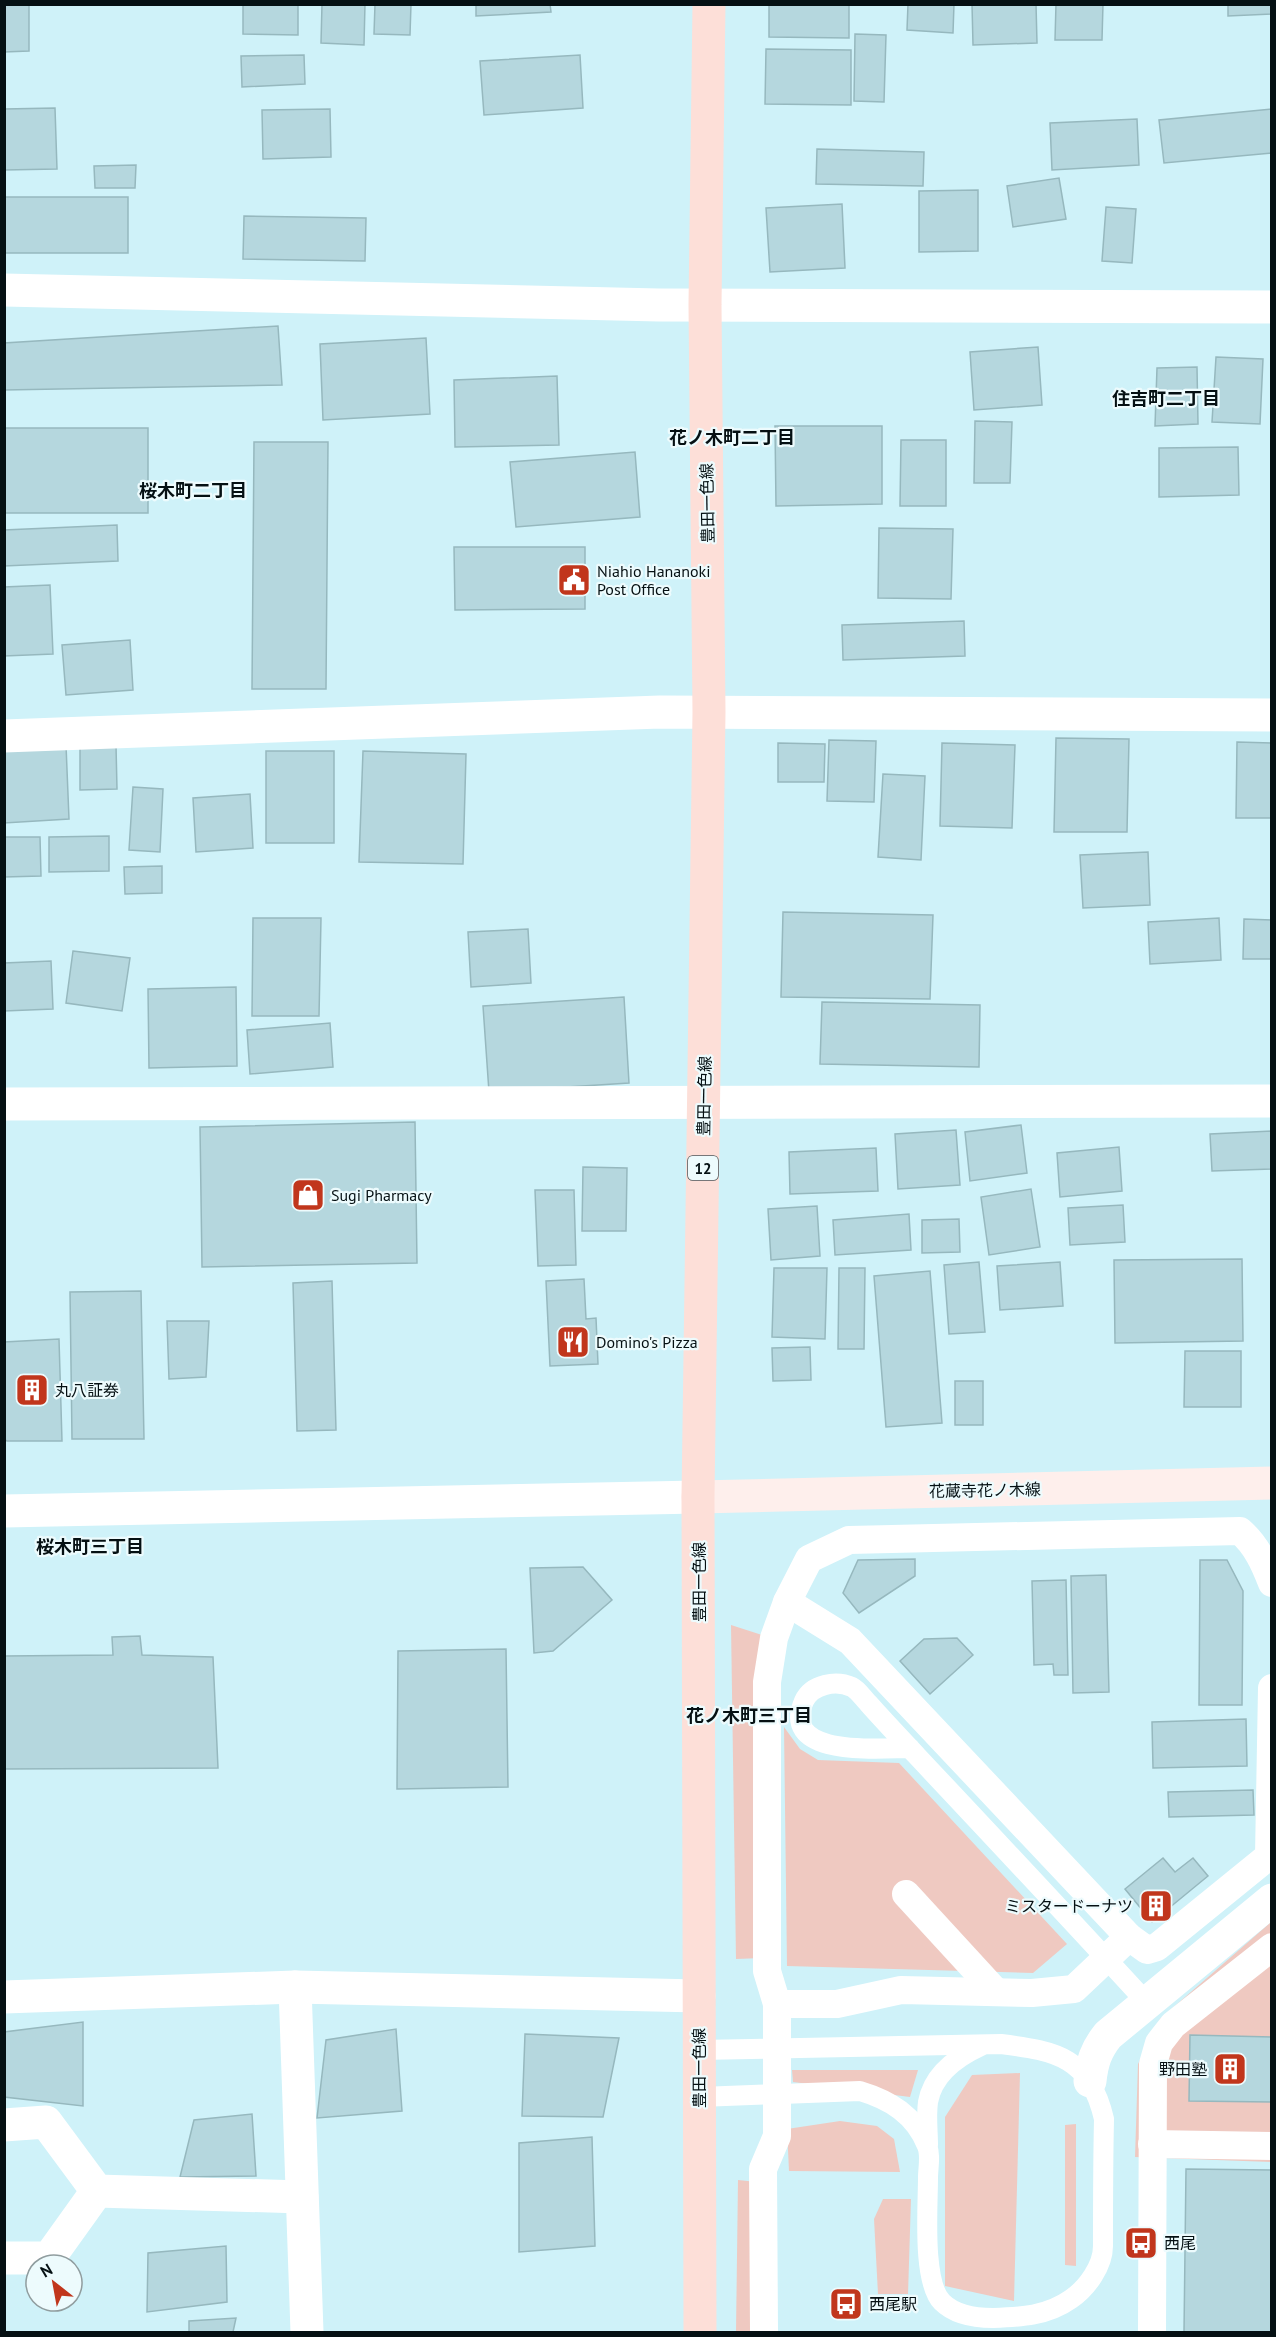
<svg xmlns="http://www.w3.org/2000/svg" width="1276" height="2337" font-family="'PT Sans','Noto Sans JP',sans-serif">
  <rect width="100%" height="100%" fill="#cff2f9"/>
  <g fill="#efc9c1">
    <polygon points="731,1625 762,1635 762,1958 736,1959"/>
    <polygon points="784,1727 800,1749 818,1760 899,1763 1067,1944 1033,1973 787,1966"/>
    <polygon points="1271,1922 1271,2162 1135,2157 1138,2064 1160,2019"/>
    <polygon points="792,2070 918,2070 910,2097 793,2082"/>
    <polygon points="1020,2073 1014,2301 945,2286 945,2117 972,2075"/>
    <polygon points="840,2121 877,2126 894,2139 900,2172 789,2171 787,2129"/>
    <polygon points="1076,2124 1076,2266 1065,2265 1065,2125"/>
    <polygon points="738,2180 757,2182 755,2332 736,2332"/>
    <polygon points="883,2199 911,2199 908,2294 878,2294 874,2219"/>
  </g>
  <g fill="#b5d7de" stroke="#96b8be" stroke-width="1.5">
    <polygon points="4,4 29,4 29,51 4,52"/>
    <polygon points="243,4 298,4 298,35 243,34"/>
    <polygon points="322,4 365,4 364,45 321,43"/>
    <polygon points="375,4 411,4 410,35 374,34"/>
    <polygon points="476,4 550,4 551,12 476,16"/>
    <polygon points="769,4 849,4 849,38 769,37"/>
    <polygon points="908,4 954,4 953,33 907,30"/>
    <polygon points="972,4 1036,4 1037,43 973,45"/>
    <polygon points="1056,4 1103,4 1102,40 1055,40"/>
    <polygon points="1228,4 1272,4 1272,14 1228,16"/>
    <polygon points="855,34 886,35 884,102 854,101"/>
    <polygon points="766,49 851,50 851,105 765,104"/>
    <polygon points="304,55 305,84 242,87 241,56"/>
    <polygon points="580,55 583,108 484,115 480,61"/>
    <polygon points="55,108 57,169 4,170 4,109"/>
    <polygon points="330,109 331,157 263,159 262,110"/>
    <polygon points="1272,109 1272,153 1164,163 1159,120"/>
    <polygon points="1137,119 1139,165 1052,170 1050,123"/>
    <polygon points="817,149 924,152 923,186 816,184"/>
    <polygon points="136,165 135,188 95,188 94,166"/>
    <polygon points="1059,178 1066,219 1013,227 1007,186"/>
    <polygon points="978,190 978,251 919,252 919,191"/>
    <rect x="4" y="197" width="124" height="56"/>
    <polygon points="842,204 845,268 770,272 766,208"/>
    <polygon points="1106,207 1136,209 1132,263 1102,261"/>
    <polygon points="244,216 366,218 365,261 243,259"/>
    <polygon points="278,326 282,385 4,390 4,343"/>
    <polygon points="426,338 430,414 323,420 320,344"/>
    <polygon points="1038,347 1042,405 974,410 970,352"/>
    <polygon points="1216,357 1263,359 1260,424 1212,422"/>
    <polygon points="1197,367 1198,424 1155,426 1157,368"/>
    <polygon points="557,376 559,445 455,447 454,380"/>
    <polygon points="975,421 1012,422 1010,483 974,483"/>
    <polygon points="775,426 882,426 882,504 776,506"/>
    <rect x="4" y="428" width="144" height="85"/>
    <polygon points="901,440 946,440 946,506 900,506"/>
    <polygon points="254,442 328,442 326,689 252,689"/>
    <polygon points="1238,447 1239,495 1159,497 1159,448"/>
    <polygon points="635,452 640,517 516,527 510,462"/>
    <polygon points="117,525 118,561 4,566 4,530"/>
    <polygon points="879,528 953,529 951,599 878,598"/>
    <polygon points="454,547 585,547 585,609 455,610"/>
    <polygon points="50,585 53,654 4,656 4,587"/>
    <polygon points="964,621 965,656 843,660 842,625"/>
    <polygon points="130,640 133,690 66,695 62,645"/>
    <polygon points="1056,738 1129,739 1127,832 1054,832"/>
    <polygon points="829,740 876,741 874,802 827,801"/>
    <polygon points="1237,742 1272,743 1272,818 1236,818"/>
    <polygon points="778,743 825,744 824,782 778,782"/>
    <polygon points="942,743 1015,745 1012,828 940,826"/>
    <polygon points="66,745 69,819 4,823 4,749"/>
    <polygon points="116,745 117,789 80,790 80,746"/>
    <rect x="266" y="751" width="68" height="92"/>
    <polygon points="363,751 466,754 463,864 359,862"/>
    <polygon points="883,774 925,776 921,860 878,857"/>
    <polygon points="133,787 163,789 160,852 129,850"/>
    <polygon points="250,794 253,848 196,852 193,798"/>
    <polygon points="109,836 109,871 49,872 49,837"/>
    <polygon points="4,837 40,837 41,876 4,877"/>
    <polygon points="1148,852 1150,905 1083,908 1080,855"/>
    <polygon points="162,866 162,893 125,894 124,867"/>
    <polygon points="783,912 933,915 930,999 781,997"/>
    <polygon points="253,918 321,918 319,1016 252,1016"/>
    <polygon points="1219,918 1221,960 1150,964 1148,922"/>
    <polygon points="1244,919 1272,920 1272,959 1243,959"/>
    <polygon points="528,929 531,983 471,987 468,932"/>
    <polygon points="73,951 130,958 122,1011 66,1003"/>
    <polygon points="51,961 53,1009 4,1011 4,963"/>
    <polygon points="236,987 237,1066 149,1068 148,989"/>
    <polygon points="624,997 629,1083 489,1092 483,1006"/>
    <polygon points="822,1002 980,1005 979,1067 820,1064"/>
    <polygon points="330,1023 333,1067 250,1074 247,1030"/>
    <polygon points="415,1122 417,1263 202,1267 200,1127"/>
    <polygon points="1021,1125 1027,1173 970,1181 965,1132"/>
    <polygon points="956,1130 960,1185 898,1189 895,1134"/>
    <polygon points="1272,1131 1272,1169 1212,1171 1210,1134"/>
    <polygon points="1119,1147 1122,1191 1060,1197 1057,1153"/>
    <polygon points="876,1148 878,1191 790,1194 789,1152"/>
    <polygon points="583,1167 627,1168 626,1231 582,1231"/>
    <polygon points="1031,1189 1040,1247 989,1255 981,1197"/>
    <polygon points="535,1190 574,1190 576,1265 538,1266"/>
    <polygon points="1123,1205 1125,1242 1070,1245 1068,1208"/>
    <polygon points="817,1206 820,1256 771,1260 768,1209"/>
    <polygon points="909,1214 911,1250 835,1255 833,1220"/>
    <polygon points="959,1219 960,1252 922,1253 922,1220"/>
    <polygon points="1242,1259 1243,1341 1115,1343 1114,1260"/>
    <polygon points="979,1262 985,1332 949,1334 944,1265"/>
    <polygon points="1060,1262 1063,1306 1000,1310 997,1266"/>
    <polygon points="774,1268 827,1268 825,1339 772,1337"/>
    <polygon points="839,1268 865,1268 864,1349 838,1349"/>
    <polygon points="930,1271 942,1423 886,1427 874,1276"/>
    <polygon points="584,1279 586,1319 596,1318 598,1364 550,1366 546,1281"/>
    <polygon points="332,1281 336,1430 297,1431 293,1283"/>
    <polygon points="141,1291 144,1439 72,1439 70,1292"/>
    <polygon points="167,1321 209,1321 206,1377 169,1379"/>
    <polygon points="59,1339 62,1441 7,1441 4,1439 4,1342"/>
    <polygon points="810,1347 811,1380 773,1381 772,1348"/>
    <polygon points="1185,1351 1241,1351 1241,1407 1184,1407"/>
    <rect x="955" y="1381" width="28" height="44"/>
    <polygon points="915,1559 915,1576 859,1613 843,1593 858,1560"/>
    <polygon points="1200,1560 1227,1560 1243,1591 1242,1705 1199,1705"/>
    <polygon points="583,1567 612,1600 553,1651 534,1653 530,1568"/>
    <polygon points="1106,1575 1109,1692 1073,1693 1071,1576"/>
    <polygon points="1066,1580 1068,1675 1054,1675 1053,1664 1034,1665 1032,1581"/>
    <polygon points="140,1636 142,1655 213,1657 218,1768 4,1769 4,1656 113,1655 112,1637"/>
    <polygon points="957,1638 973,1655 930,1694 900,1661 924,1639"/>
    <polygon points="506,1649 508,1787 397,1789 398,1651"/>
    <polygon points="1246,1719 1247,1766 1153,1768 1152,1722"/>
    <polygon points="1253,1790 1254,1815 1169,1817 1168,1792"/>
    <polygon points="1163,1858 1175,1872 1193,1858 1208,1876 1152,1922 1125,1889"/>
    <polygon points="83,2022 83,2106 4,2097 4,2032"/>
    <polygon points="396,2029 402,2111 317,2118 326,2040"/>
    <polygon points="525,2034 619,2038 603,2117 522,2116"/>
    <polygon points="1190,2035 1272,2037 1272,2102 1189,2101"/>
    <polygon points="252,2114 256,2176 180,2177 194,2120"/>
    <polygon points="592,2137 595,2246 519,2252 519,2143"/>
    <polygon points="1186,2169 1272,2170 1272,2332 1184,2332"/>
    <polygon points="226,2246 227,2302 147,2312 148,2253"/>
    <polygon points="236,2318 233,2332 189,2332 189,2321"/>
  </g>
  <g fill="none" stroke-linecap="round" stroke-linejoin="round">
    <g stroke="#fff" stroke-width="20">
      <path d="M910,1748C880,1748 779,1758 804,1701C812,1684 836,1680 852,1687C858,1690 863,1698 868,1703C884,1721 901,1739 917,1756C994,1838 1071,1920 1147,2003"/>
      <path d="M699,2050L1001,2044C1057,2051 1090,2058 1104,2119C1103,2161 1103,2204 1103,2246C1103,2266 1087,2288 1071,2299C1047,2316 1021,2317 993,2318C976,2318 955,2315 942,2302C922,2282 928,2206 928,2178C928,2168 931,2155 927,2146C915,2115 890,2100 860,2091L700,2097"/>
      <path d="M928,2145C928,2132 926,2116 928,2102C933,2074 957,2057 981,2046"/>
    </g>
    <g stroke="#fff" stroke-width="28">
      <polyline points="787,1602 850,1641 1129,1937 1147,1950 1157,1947 1269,1856 1272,1688"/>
      <polyline points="906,1894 996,1992"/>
      <polyline points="777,2004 837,2004 901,1990 1032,1993 1074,1989 1129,1937"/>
      <polyline points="1152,2144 1272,2146"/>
      <path d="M764,2332L763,2169L777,2136V2004L767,1971V1682L774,1638L787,1602L809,1559L849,1540L1240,1531C1256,1545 1264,1562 1272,1583"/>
      <polyline points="1152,2332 1153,2064 1159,2043 1173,2025 1272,1947"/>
    </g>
    <g stroke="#fff" stroke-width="33">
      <polyline points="4,736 660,712 1272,715"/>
      <polyline points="4,1104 1272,1101"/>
      <polyline points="295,1987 307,2332"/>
      <polyline points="4,1997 295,1987 699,1996"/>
      <path d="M1090,2081C1092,2062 1096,2050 1108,2035L1272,1900"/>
      <polyline points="4,2125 46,2122 97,2191 302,2197"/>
      <polyline points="4,2258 49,2258 97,2191"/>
    </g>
    <g stroke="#fff" stroke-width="33">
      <polyline points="4,290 659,305 1272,307"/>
      <polyline points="4,1511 698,1497"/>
    </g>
    <polyline stroke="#feefec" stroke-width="33" points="698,1497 1272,1483"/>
    <polyline stroke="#fddfd8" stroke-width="33" points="700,2332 698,1497 709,712 705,305 709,4"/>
  </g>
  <defs>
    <g id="civic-square" transform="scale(1.725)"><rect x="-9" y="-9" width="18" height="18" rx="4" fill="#c1361c" stroke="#edfbfd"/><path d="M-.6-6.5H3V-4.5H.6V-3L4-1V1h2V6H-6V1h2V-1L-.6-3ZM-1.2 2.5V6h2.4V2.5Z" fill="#fff"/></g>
    <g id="shop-square" transform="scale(1.725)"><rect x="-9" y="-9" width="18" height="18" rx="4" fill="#c1361c" stroke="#edfbfd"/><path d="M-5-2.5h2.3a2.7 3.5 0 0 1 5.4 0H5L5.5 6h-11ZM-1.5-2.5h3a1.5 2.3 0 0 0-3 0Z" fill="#fff"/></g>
    <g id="restaurant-square" transform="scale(1.725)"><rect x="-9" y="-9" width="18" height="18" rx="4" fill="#c1361c" stroke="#edfbfd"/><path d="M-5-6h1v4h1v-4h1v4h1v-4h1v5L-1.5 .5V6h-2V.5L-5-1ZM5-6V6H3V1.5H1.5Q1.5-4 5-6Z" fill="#fff"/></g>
    <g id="building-square" transform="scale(1.725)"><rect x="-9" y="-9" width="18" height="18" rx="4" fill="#c1361c" stroke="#edfbfd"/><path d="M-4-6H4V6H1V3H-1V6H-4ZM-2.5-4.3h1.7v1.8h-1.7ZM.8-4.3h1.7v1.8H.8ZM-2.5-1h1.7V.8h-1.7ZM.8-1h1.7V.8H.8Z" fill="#fff"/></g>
    <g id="bus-square" transform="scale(1.725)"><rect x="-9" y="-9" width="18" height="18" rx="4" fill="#c1361c" stroke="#edfbfd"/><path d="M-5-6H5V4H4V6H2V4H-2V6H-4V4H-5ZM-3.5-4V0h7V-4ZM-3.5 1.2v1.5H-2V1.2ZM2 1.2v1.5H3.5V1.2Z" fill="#fff"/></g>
  </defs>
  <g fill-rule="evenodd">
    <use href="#civic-square" x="574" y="580"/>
    <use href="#shop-square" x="308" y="1195"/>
    <use href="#restaurant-square" x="573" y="1342"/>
    <use href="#building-square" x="32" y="1390"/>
    <use href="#building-square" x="1156" y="1906"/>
    <use href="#building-square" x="1230" y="2069"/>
    <use href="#bus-square" x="1141" y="2243"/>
    <use href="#bus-square" x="846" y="2304"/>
  </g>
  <g text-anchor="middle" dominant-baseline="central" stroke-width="4.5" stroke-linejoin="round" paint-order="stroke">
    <rect fill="#edfbfd" stroke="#4b5659" stroke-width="1.5" x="688" y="1156" width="30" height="24" rx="4.5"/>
    <g font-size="15" font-weight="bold" fill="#051013">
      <text x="703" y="1168">12</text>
    </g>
    <g font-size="16" fill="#051013" stroke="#edfbfd">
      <text transform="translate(707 503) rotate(-91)">豊田一色線</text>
      <text transform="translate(704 1096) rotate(-89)">豊田一色線</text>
      <text transform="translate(985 1490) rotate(-1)">花蔵寺花ノ木線</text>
      <text transform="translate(699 1582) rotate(-90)">豊田一色線</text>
      <text transform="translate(699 2068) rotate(-90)">豊田一色線</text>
    </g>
    <g font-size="16" fill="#051013" stroke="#edfbfd" text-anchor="start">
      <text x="597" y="571">Niahio Hananoki<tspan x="597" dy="18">Post Office</tspan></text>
      <text x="331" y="1195">Sugi Pharmacy</text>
      <text x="596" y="1342">Domino's Pizza</text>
      <text x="55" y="1390">丸八証券</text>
      <text x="1133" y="1906" text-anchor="end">ミスタードーナツ</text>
      <text x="1207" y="2069" text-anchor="end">野田塾</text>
      <text x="1164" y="2243">西尾</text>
      <text x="869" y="2304">西尾駅</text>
    </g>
    <g font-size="18" font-weight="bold" fill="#051013" stroke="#edfbfd">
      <text x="1166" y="398">住吉町二丁目</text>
      <text x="732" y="437">花ノ木町二丁目</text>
      <text x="193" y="490">桜木町二丁目</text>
      <text x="90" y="1546">桜木町三丁目</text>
      <text x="749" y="1715">花ノ木町三丁目</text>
    </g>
  </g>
  <rect width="1276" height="2337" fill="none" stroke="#051013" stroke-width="12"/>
  <g transform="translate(54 2283) rotate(329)"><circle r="28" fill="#edfbfd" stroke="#909d9f" stroke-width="1.5"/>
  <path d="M0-4.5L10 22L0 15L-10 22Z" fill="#c1361c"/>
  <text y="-9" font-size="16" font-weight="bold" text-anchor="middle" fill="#051013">N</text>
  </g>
</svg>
